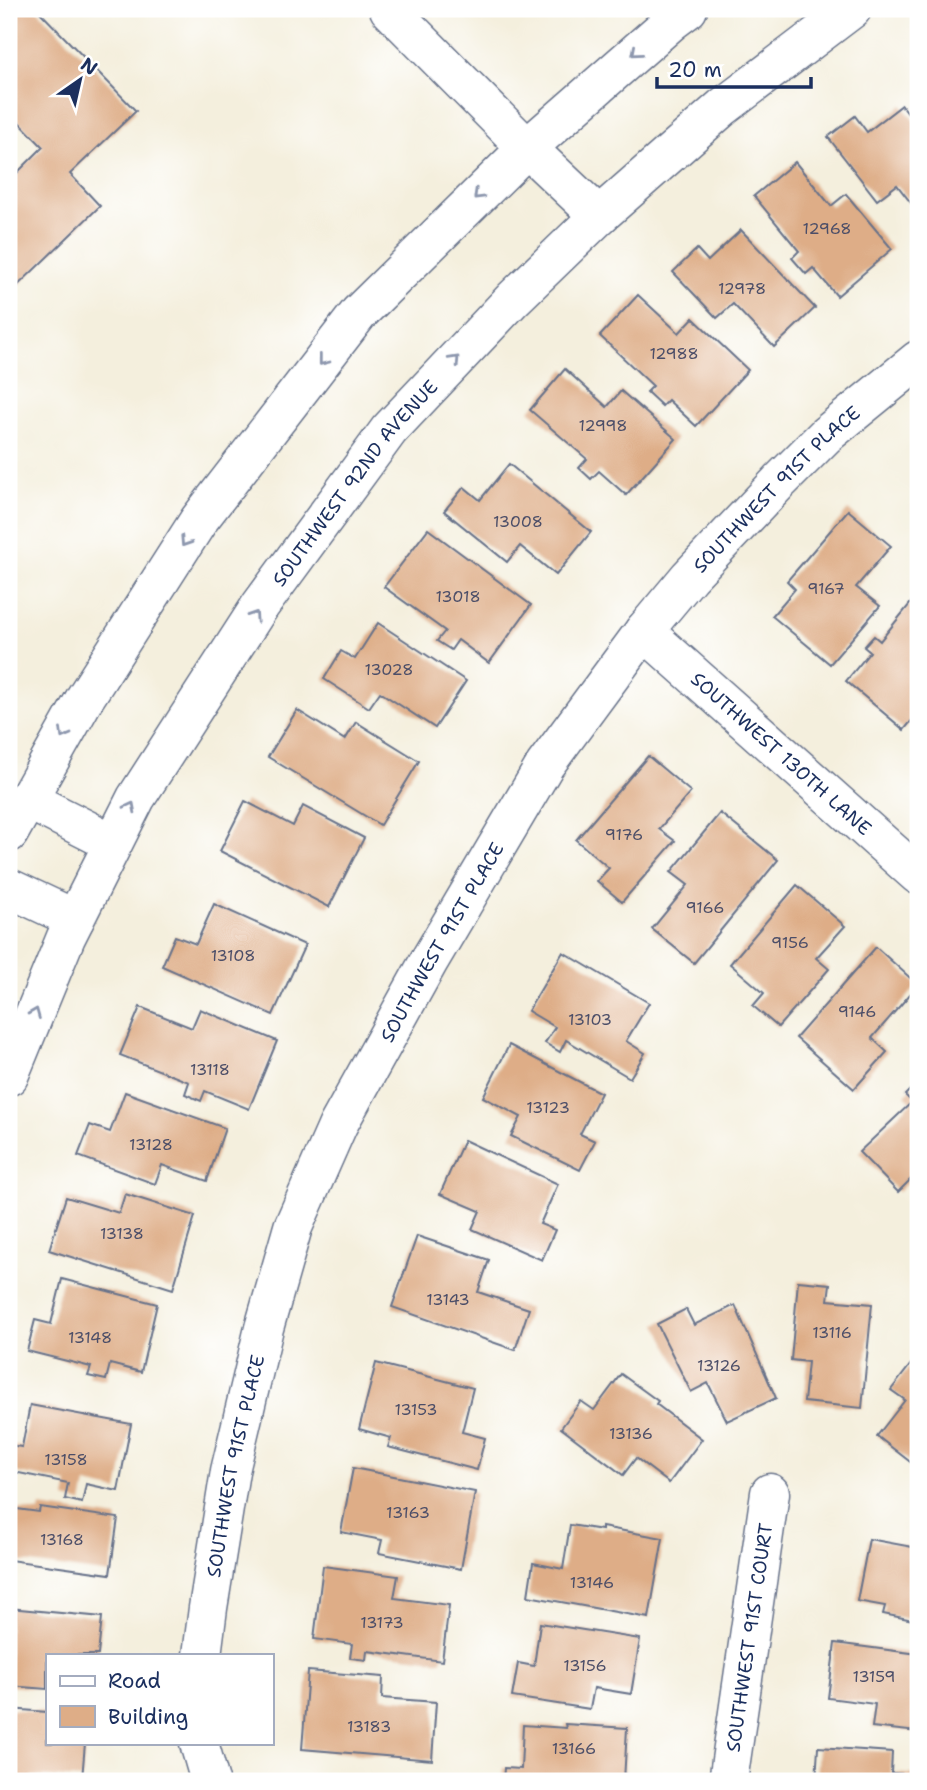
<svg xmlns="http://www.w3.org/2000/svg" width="927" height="1790" font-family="'Shantell Sans',sans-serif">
  <rect width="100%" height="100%" fill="#fff"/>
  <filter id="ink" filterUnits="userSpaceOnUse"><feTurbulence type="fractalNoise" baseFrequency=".0143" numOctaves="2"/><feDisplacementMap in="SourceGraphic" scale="14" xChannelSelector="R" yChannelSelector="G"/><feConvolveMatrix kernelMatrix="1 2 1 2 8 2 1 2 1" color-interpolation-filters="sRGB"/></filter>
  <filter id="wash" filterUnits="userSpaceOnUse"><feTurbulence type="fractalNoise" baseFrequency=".00686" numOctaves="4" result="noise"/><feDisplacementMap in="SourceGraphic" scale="28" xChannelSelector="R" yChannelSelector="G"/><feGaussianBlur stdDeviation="1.57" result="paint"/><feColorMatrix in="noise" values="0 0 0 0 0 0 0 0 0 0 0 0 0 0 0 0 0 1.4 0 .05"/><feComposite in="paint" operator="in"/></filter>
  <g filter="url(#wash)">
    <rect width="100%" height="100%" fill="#f4efdd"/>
    <g id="blocks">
      <g fill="#dead87">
        <polygon points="9,9 37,9 136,111 70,174 100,206 9,294 9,181 43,147 12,115 9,118"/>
        <polygon points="902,105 918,126 918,212 897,185 877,200 828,137 855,116 867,132"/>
        <polygon points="795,162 831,206 846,194 892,249 837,296 813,268 806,274 792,258 799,251 754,196"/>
        <polygon points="741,230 815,308 774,347 733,304 717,318 673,272 697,249 708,261"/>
        <polygon points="638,295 679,333 693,318 748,370 696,426 668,400 662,406 647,392 653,386 600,336"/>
        <polygon points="565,369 607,407 621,391 676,439 626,495 599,471 591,479 579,468 587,459 530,410"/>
        <polygon points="509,464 591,532 556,575 520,546 507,562 444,511 464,487 480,500"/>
        <polygon points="848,510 891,546 856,587 880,606 830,664 772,616 795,589 787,581"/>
        <polygon points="428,529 531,605 489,663 458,640 451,650 437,641 445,631 384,587"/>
        <polygon points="918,594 918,713 904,730 846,681 870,652 864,647 874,636 880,641"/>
        <polygon points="378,623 466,681 435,728 380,692 369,708 324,679 341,651 355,659"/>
        <polygon points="297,710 345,740 356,722 419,761 380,825 268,757"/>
        <polygon points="648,756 691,792 659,829 675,841 622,902 597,881 609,868 576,840"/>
        <polygon points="245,801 293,826 303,806 364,838 329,907 220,851"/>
        <polygon points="720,813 778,860 694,963 652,929 688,885 671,872"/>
        <polygon points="797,885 845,926 816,958 829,969 778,1027 753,1006 764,993 730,964"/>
        <polygon points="214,904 305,945 273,1015 162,966 175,936 196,944"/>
        <polygon points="876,947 918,985 872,1038 887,1052 854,1089 796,1038"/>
        <polygon points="563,952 649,1003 626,1041 645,1053 630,1078 566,1040 560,1052 545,1043 555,1027 528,1011"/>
        <polygon points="140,1007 192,1028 200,1009 277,1041 249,1109 205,1091 201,1101 185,1094 189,1082 120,1055"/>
        <polygon points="509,1045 601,1093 580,1134 595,1141 580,1170 511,1136 521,1117 483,1097"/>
        <polygon points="918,1082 918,1172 898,1192 859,1152 912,1102 905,1095"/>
        <polygon points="125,1092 225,1128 207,1181 162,1165 155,1184 78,1156 90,1125 110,1132"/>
        <polygon points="464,1140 558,1184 540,1224 555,1230 542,1260 472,1229 480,1211 440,1194"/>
        <polygon points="125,1194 195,1216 173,1289 49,1250 66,1197 119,1213"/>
        <polygon points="417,1236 489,1260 478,1292 529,1309 515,1350 392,1307"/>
        <polygon points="62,1279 157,1304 141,1372 110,1364 106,1380 88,1376 91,1367 27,1351 35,1320 51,1324"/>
        <polygon points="798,1281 830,1284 828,1300 872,1304 862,1408 804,1402 808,1362 791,1360"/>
        <polygon points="735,1305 776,1398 727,1421 708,1383 691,1392 657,1324 686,1309 694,1325"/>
        <polygon points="918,1355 918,1468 877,1436 905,1400 891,1390"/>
        <polygon points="376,1363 473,1388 462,1432 485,1438 477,1470 388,1447 391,1438 359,1429"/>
        <polygon points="621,1374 658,1401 656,1404 702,1439 669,1483 636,1458 623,1475 561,1428 581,1401 594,1410"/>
        <polygon points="30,1405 131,1424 118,1491 86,1484 82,1503 65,1499 68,1483 9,1471 9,1445 22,1447"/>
        <polygon points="353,1468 475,1492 461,1569 379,1553 382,1540 341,1532"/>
        <polygon points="40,1507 118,1518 110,1574 9,1560 9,1508 39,1512"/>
        <polygon points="570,1525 602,1530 602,1527 663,1538 649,1618 528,1596 533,1563 563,1569"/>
        <polygon points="869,1539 918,1548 918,1621 883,1614 885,1606 857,1601"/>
        <polygon points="323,1566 398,1576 394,1598 449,1605 442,1661 367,1651 366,1660 350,1658 352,1644 314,1639"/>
        <polygon points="9,1608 102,1617 98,1655 47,1655 47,1689 9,1686"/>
        <polygon points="540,1623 640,1639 631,1694 594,1688 590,1709 512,1697 518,1663 534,1666"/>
        <polygon points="835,1643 918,1654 918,1732 872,1727 875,1704 828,1698"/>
        <polygon points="308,1671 383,1677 382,1698 436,1702 432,1760 302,1749"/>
        <polygon points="9,1709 47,1712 47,1743 85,1743 82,1779 32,1776 32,1781 9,1781"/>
        <polygon points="565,1724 627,1728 624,1781 503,1781 504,1768 521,1769 523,1725 566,1728"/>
        <polygon points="818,1747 892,1752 891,1773 918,1775 918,1781 816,1781"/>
      </g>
    </g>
  </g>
  <g filter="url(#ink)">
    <use href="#blocks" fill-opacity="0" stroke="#67728a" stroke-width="2"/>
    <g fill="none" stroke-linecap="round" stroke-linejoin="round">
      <g stroke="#67728a" stroke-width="41">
        <g id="street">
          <polyline points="389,9 527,148 599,216"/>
          <path id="s1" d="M644,631L918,875"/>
          <path id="s2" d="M202,1655L208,1608L230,1471L264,1328L293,1227L338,1125L429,961L545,765L644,631L689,577L780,481L826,435L918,360"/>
          <polyline points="199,1743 210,1781"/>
          <path id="s3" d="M728,1781L770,1493"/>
        </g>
      </g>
      <g stroke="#67728a" stroke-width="41">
        <g id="secondary">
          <polyline points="26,799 113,843"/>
          <polyline points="9,833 85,698 199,520 359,313 527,148 672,21 688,9"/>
          <polyline points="9,888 75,919"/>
          <path id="s4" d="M9,1076L66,937L136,798L260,606L389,430L513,299L599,216L723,107L852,9"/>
        </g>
      </g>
      <use href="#street" stroke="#fff" stroke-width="38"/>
      <use href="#secondary" stroke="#fff" stroke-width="38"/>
    </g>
    <defs><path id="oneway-chevron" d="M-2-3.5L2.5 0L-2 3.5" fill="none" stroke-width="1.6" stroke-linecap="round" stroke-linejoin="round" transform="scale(1.75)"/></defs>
    <g stroke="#8d97ae">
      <use href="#oneway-chevron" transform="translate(636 52) rotate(139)"/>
      <use href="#oneway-chevron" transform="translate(478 195) rotate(136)"/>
      <use href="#oneway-chevron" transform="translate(455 360) rotate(-47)"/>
      <use href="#oneway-chevron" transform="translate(323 361) rotate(128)"/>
      <use href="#oneway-chevron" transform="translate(185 542) rotate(123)"/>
      <use href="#oneway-chevron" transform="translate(254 616) rotate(-57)"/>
      <use href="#oneway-chevron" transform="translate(64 734) rotate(120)"/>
      <use href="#oneway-chevron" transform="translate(131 807) rotate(-63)"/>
      <use href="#oneway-chevron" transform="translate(35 1013) rotate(-68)"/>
    </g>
  </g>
  <g text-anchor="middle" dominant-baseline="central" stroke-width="5" stroke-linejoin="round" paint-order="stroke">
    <g font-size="16" fill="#4c4e68">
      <text x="827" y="228">12968</text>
      <text x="742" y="288">12978</text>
      <text x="674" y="353">12988</text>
      <text x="603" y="425">12998</text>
      <text x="518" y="521">13008</text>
      <text x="826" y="588">9167</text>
      <text x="458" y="596">13018</text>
      <text x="389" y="669">13028</text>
      <text x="624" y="834">9176</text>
      <text x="705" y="907">9166</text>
      <text x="790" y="942">9156</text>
      <text x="233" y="955">13108</text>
      <text x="857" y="1011">9146</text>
      <text x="590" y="1019">13103</text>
      <text x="210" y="1069">13118</text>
      <text x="548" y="1107">13123</text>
      <text x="151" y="1144">13128</text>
      <text x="122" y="1233">13138</text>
      <text x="448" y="1299">13143</text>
      <text x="832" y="1332">13116</text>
      <text x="90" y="1337">13148</text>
      <text x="719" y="1365">13126</text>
      <text x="416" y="1409">13153</text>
      <text x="631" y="1433">13136</text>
      <text x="66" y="1459">13158</text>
      <text x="408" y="1512">13163</text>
      <text x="62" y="1539">13168</text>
      <text x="592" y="1582">13146</text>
      <text x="382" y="1622">13173</text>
      <text x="585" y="1665">13156</text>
      <text x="874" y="1676">13159</text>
      <text x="369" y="1726">13183</text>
      <text x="574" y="1748">13166</text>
    </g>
    <g font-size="19" fill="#1b2f5e" stroke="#fff">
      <text stroke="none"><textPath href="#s4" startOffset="690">SOUTHWEST 92ND AVENUE</textPath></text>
      <text stroke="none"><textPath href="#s2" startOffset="1326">SOUTHWEST 91ST PLACE</textPath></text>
      <text stroke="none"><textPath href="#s1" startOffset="184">SOUTHWEST 130TH LANE</textPath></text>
      <text stroke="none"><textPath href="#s2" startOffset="760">SOUTHWEST 91ST PLACE</textPath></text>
      <text stroke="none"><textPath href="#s2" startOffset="192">SOUTHWEST 91ST PLACE</textPath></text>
      <text stroke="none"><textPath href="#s3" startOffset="145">SOUTHWEST 91ST COURT</textPath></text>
    </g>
  </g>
  <rect width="927" height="1790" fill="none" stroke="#fff" stroke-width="35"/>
  <rect x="46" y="1654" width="228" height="91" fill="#ffffff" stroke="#a4acbf" stroke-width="2"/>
  <rect x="60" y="1676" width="35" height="10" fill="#ffffff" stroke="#a4acbf" stroke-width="2"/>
  <text x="108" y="1688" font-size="21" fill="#1b2f5e">Road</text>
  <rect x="60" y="1706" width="35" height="21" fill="#dead87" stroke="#a4acbf" stroke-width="2"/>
  <text x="108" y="1724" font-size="21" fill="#1b2f5e">Building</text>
  <g transform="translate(80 80) rotate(34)" stroke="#ffffff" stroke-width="5" paint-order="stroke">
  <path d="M0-5L12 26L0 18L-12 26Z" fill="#1b2f5e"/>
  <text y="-10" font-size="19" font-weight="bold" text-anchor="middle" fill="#1b2f5e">N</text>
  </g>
  <path d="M657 77v10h154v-10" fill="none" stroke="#1b2f5e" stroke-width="3.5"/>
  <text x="668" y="77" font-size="21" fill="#1b2f5e" stroke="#ffffff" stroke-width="5" paint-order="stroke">20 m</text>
</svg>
